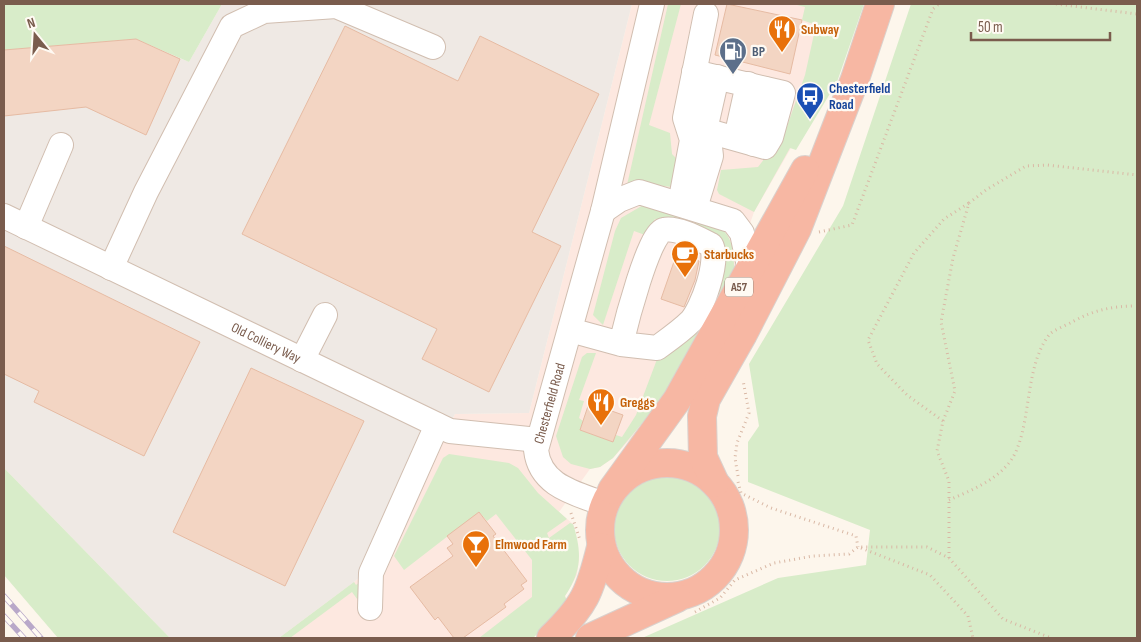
<svg xmlns="http://www.w3.org/2000/svg" width="1141" height="642" font-family="'Sofia Sans Condensed',sans-serif">
  <rect width="100%" height="100%" fill="#fdf6ec"/>
  <polygon fill="#fde8e0" points="632,4 838,4 791,148 754,212 734,270 635,434 613,458 600,467 590,469 559,512 573,524 579,558 577,575 565,596 568,604 533,638 279,638 354,582 375,564 455,414 529,413"/>
  <polygon fill="#efe9e4" points="222,4 632,4 529,413 455,414 375,564 354,582 279,638 170,638 4,468 4,50 136,39 189,62"/>
  <g fill="#d8ecc9">
    <polygon points="4,4 222,4 189,62 136,39 4,50"/>
    <polygon points="668,4 681,4 649,125 670,133 672,154 678,160 671,187 650,184 627,185"/>
    <polygon points="793,4 864,4 837,82 796,150 790,148 754,212 719,194 717,190 721,170 758,167 785,132 805,75 816,25 802,20 805,7"/>
    <polygon points="911,4 1137,4 1137,638 642,638 778,578 866,565 870,530 748,482 748,442 759,426 749,364 843,206"/>
    <path d="M645,204L722,229C734,241 734,254 734,270L669,391L613,458L600,467L590,469L571,464L563,457L556,436L582,357L587,353H596L579,400L584,401L579,418L583,421L580,430L613,442L616,435L622,437L636,415L659,354L699,318L706,235L655,219L645,235L634,231L603,325L593,315L615,231L621,218Z"/>
    <path d="M449,454L509,463L518,468L538,493L567,519L547,533L549,538L570,523L573,524C582,552 582,571 565,596L568,604L533,638H479L532,597V560L496,514L487,521L479,512L404,570L394,556L443,458Z"/>
    <polygon points="4,468 170,638 58,638 4,575"/>
    <circle cx="667" cy="528" r="53"/>
    <polygon points="354,582 356,585 360,582 360,603 352,592 290,638 279,638"/>
  </g>
  <g fill="#f3d5c3" stroke="#e6bba3">
    <polygon points="727,4 802,20 790,74 715,55"/>
    <polygon points="345,26 458,81 480,36 599,94 532,232 561,246 489,392 422,359 437,329 242,234"/>
    <polygon points="136,39 180,59 146,135 86,107 4,116 4,50"/>
    <polygon points="4,246 200,342 144,456 34,402 39,391 4,374"/>
    <polygon points="677,253 699,261 695,280 684,307 661,299"/>
    <polygon points="251,368 364,421 285,586 173,532"/>
    <polygon points="589,403 623,415 613,442 580,430"/>
    <polygon points="479,512 496,534 493,536 527,581 521,585 524,589 504,604 506,607 463,638 454,638 438,617 435,620 410,587 453,556 447,548 453,544 447,536"/>
  </g>
  <g fill="none" stroke-linecap="round" stroke-linejoin="round">
    <g stroke="#d1beb0" stroke-width="26">
      <g id="minor">
        <polyline points="694,72 783,93 771,137 765,147 708,131"/>
        <polyline points="736,138 748,84"/>
        <polyline points="754,144 765,89"/>
        <polyline points="680,204 692,140 685,118 706,14"/>
        <polyline points="695,208 711,156 707,121 717,77"/>
        <polyline points="603,211 619,200 639,192 733,221 742,233 749,266"/>
        <path id="s1" d="M4,216L450,431L538,440"/>
        <polyline points="26,227 61,145"/>
        <polyline points="111,268 146,192 232,26 264,11 336,6 433,47"/>
        <path d="M570,330L621,344C625,327 649,232 664,230C677,227 699,239 711,245C720,260 702,309 691,321C681,331 668,340 657,348L621,344"/>
        <polyline points="302,360 325,315"/>
        <path id="s2" d="M604,504C575,493 540,486 536,450L603,211L652,4"/>
        <polyline points="370,608 371,573 437,425"/>
      </g>
    </g>
    <g stroke="#dad1cd" stroke-width="30">
      <g id="highway">
        <circle cx="667" cy="530" r="67"/>
        <polyline points="715,483 703,457 702,416 706,399 743,334 797,229 855,79 880,4"/>
        <polyline points="612,490 677,400 805,170"/>
        <path d="M551,638C585,605 590,592 601,547"/>
        <polyline points="590,638 677,598"/>
      </g>
    </g>
    <g stroke="#d9b8a5" stroke-width="3" stroke-dasharray="1 4" stroke-linecap="butt">
      <polyline points="1056,4 1137,14"/>
      <polyline points="819,232 852,225 933,9 939,4"/>
      <polyline points="943,421 907,395 877,364 868,340 914,253 944,219 969,203"/>
      <polyline points="738,476 735,458 737,443 749,413 743,380"/>
      <polyline points="738,482 741,493 771,508 856,536 858,547"/>
      <path d="M949,500C974,489 1006,477 1017,449C1031,415 1026,365 1049,335C1053,330 1065,326 1072,322C1094,310 1112,306 1137,306"/>
      <polyline points="571,513 580,540"/>
      <polyline points="861,548 930,575 968,616 973,638"/>
      <polyline points="949,558 949,481 937,451 943,421 955,391 941,322 953,258 969,203 986,190 1026,166 1047,165 1137,175"/>
      <polyline points="695,612 720,598 735,580 774,563 813,556 849,554 858,547 927,547 949,558 1003,619 1051,638"/>
    </g>
    <use href="#minor" stroke="#fff" stroke-width="24"/>
    <use href="#highway" stroke="#f7b7a3" stroke-width="28"/>
    <g stroke="#b9a8c9" stroke-width="5.5">
      <g id="rail">
        <polyline points="4,596 41,638"/>
        <polyline points="4,616 24,638"/>
      </g>
    </g>
    <use href="#rail" stroke="#fffaf3" stroke-width="4" stroke-dasharray="11" stroke-linecap="butt"/>
  </g>
  <defs>
    <g id="restaurant-pin" transform="scale(1.4375)"><path d="M0 17L-7.5 6A9.5 9.5 0 1 1 7.5 6Z" fill="#e8710a" stroke="#fffaf3"/><path d="M-5-6h1v4h1v-4h1v4h1v-4h1v5L-1.5 .5V6h-2V.5L-5-1ZM5-6V6H3V1.5H1.5Q1.5-4 5-6Z" fill="#fff"/></g>
    <g id="fuel-pin" transform="scale(1.4375)"><path d="M0 17L-7.5 6A9.5 9.5 0 1 1 7.5 6Z" fill="#5c6f8a" stroke="#fffaf3"/><path d="M-5.5-6h7V0h2V4h1.3V-2.5L3-4.5l.8-.8L6-3V5H2.5V1h-1V6h-7ZM-4.2-4.7v3.2H.2V-4.7Z" fill="#fff"/></g>
    <g id="bus-pin" transform="scale(1.4375)"><path d="M0 17L-7.5 6A9.5 9.5 0 1 1 7.5 6Z" fill="#1a4fb4" stroke="#fffaf3"/><path d="M-5-6H5V4H4V6H2V4H-2V6H-4V4H-5ZM-3.5-4V0h7V-4ZM-3.5 1.2v1.5H-2V1.2ZM2 1.2v1.5H3.5V1.2Z" fill="#fff"/></g>
    <g id="cafe-pin" transform="scale(1.4375)"><path d="M0 17L-7.5 6A9.5 9.5 0 1 1 7.5 6Z" fill="#e8710a" stroke="#fffaf3"/><path d="M-5.5-4.5H6V0H3Q3 3.5 0 3.5H-2.5Q-5.5 3.5-5.5 0ZM3-3.2v2h1.7v-2ZM-6 4.5H4V6H-6Z" fill="#fff"/></g>
    <g id="bar-pin" transform="scale(1.4375)"><path d="M0 17L-7.5 6A9.5 9.5 0 1 1 7.5 6Z" fill="#e8710a" stroke="#fffaf3"/><path d="M-6-5H6L.8 .8V4.5H3.5V6h-7V4.5H-.8V.8Z" fill="#fff"/></g>
  </defs>
  <g fill-rule="evenodd">
    <use href="#restaurant-pin" x="782" y="29"/>
    <use href="#fuel-pin" x="733" y="51"/>
    <use href="#bus-pin" x="810" y="96"/>
    <use href="#cafe-pin" x="685" y="254"/>
    <use href="#restaurant-pin" x="601" y="402"/>
    <use href="#bar-pin" x="476" y="544"/>
  </g>
  <g text-anchor="middle" dominant-baseline="central" stroke-width="4.5" stroke-linejoin="round" paint-order="stroke">
    <rect fill="#fffaf3" stroke="#a28b7f" stroke-width="1" x="725" y="277.5" width="28" height="19" rx="4"/>
    <g font-size="12" font-weight="bold" fill="#7a5c4d">
      <text x="739" y="287">A57</text>
    </g>
    <g font-size="14" font-weight="bold" fill="#c56008" stroke="#fffaf3" text-anchor="start">
      <text x="801" y="29">Subway</text>
      <text x="704" y="254">Starbucks</text>
      <text x="620" y="402">Greggs</text>
      <text x="495" y="544">Elmwood Farm</text>
    </g>
    <g font-size="14" font-weight="bold" fill="#4e5e75" stroke="#fffaf3" text-anchor="start">
      <text x="752" y="51">BP</text>
    </g>
    <g font-size="14" font-weight="bold" fill="#164399" stroke="#fffaf3" text-anchor="start">
      <text x="829" y="88">Chesterfield<tspan x="829" dy="16">Road</tspan></text>
    </g>
    <g font-size="14" fill="#7a5c4d" stroke="#fffaf3">
      <text stroke="none"><textPath href="#s1" startOffset="291">Old Colliery Way</textPath></text>
      <text stroke="none"><textPath href="#s2" startOffset="141">Chesterfield Road</textPath></text>
    </g>
  </g>
  <rect width="1141" height="642" fill="none" stroke="#7a5c4d" stroke-width="10"/>
  <g transform="translate(35 35) rotate(342)" stroke="#fffaf3" stroke-width="4" paint-order="stroke">
  <path d="M0-4L9 19L0 12L-9 19Z" fill="#7a5c4d"/>
  <text y="-8" font-size="14" font-weight="bold" text-anchor="middle" fill="#7a5c4d">N</text>
  </g>
  <path d="M971 32v8h139v-8" fill="none" stroke="#7a5c4d" stroke-width="2.5"/>
  <text x="978" y="32" font-size="15" fill="#7a5c4d" stroke="#fffaf3" stroke-width="4" paint-order="stroke">50 m</text>
</svg>
